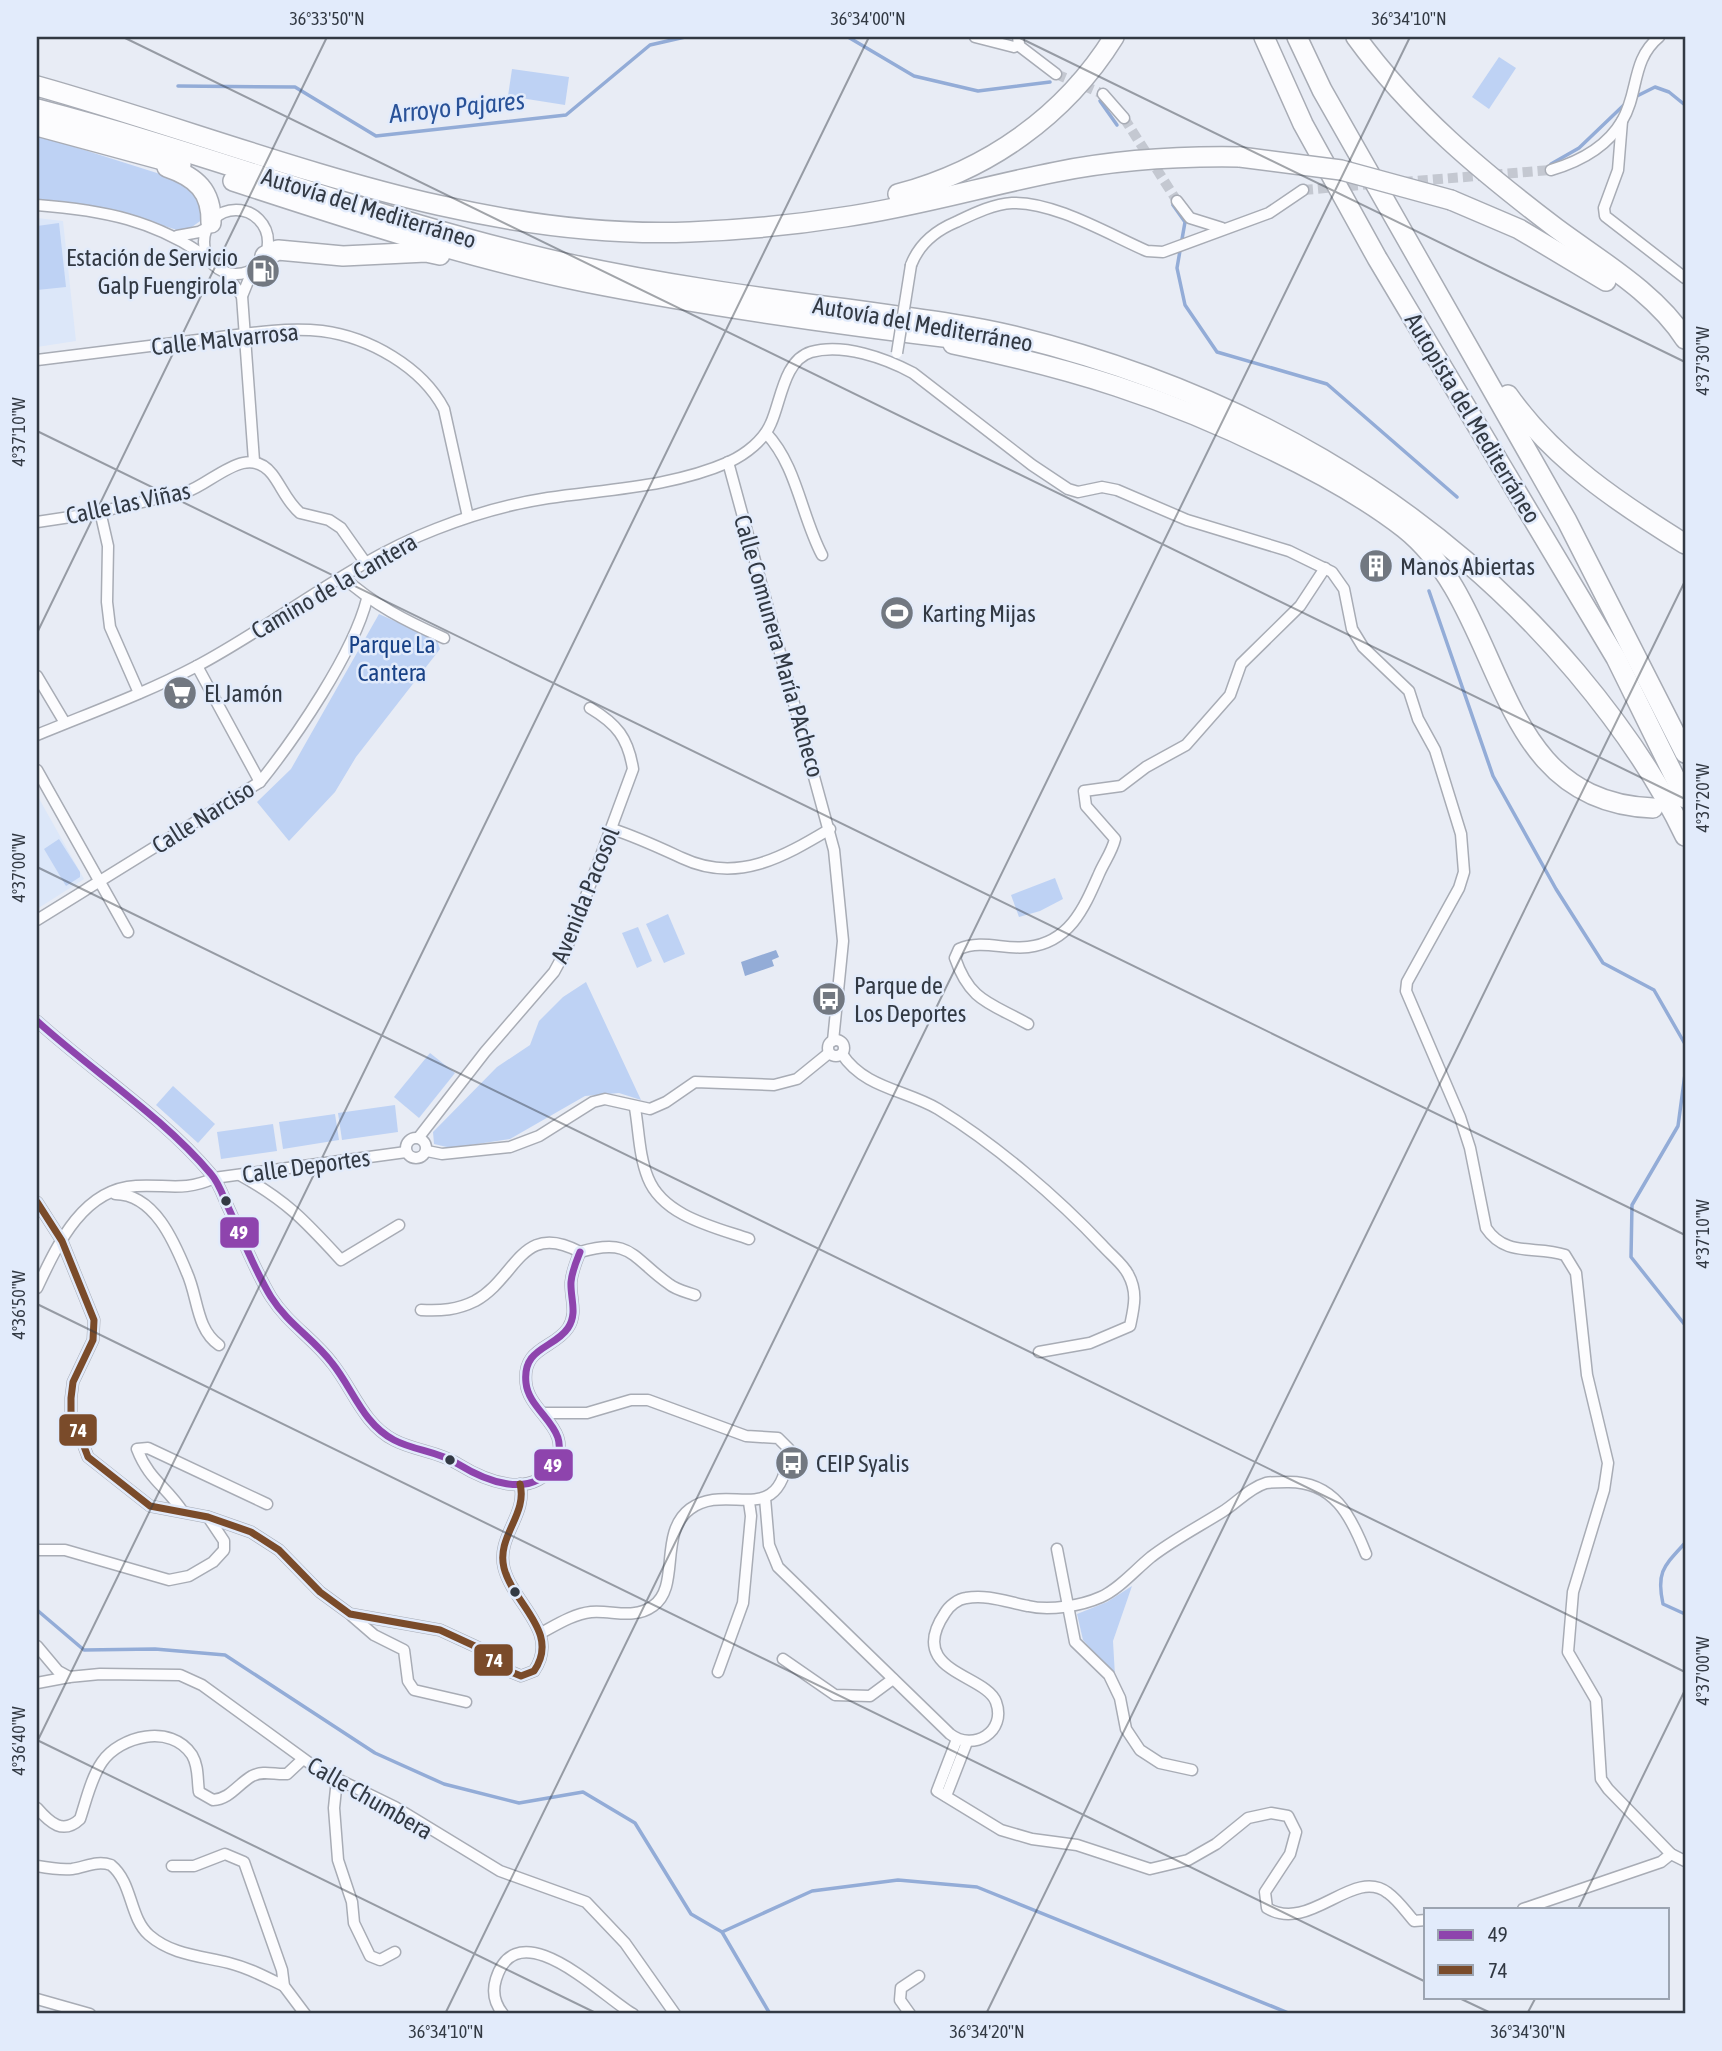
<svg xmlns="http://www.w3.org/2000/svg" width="1722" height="2051" font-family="'Asap Condensed',sans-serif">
  <rect width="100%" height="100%" fill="#e8ecf5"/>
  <g fill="#dce7f9">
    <polygon points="37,218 63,221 76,341 37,347"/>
    <polygon points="37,795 84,879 37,909"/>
  </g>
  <g fill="#bed2f4">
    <polygon points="1499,57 1516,68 1489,109 1472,97"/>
    <polygon points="512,69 569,77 565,105 508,96"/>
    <polygon points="37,135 179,180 198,194 203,219 189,229 177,230 111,209 37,199"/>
    <polygon points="59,223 66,287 37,290 37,226"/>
    <polygon points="379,614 437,640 440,649 356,757 335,792 289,841 257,802 291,769"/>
    <polygon points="59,839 80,872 80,877 66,886 44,849"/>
    <polygon points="1055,878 1063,899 1040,911 1019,917 1011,895"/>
    <polygon points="668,914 685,954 664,963 646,924"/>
    <polygon points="638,927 652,961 637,968 622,933"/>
    <polygon points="586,982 641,1100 619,1093 585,1096 510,1139 451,1148 434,1144 433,1132 497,1067 530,1045 539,1021 563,997"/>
    <polygon points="430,1053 455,1073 419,1118 394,1097"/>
    <polygon points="173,1086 215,1124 198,1143 156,1105"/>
    <polygon points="395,1105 398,1132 342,1140 338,1113"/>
    <polygon points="335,1114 339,1140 283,1149 279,1122"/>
    <polygon points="273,1124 277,1151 221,1159 217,1132"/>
    <polygon points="1132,1586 1113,1641 1115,1676 1083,1640 1077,1614 1107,1602"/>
  </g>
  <polygon fill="#93acd7" points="776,950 779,957 772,960 774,966 745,976 741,962"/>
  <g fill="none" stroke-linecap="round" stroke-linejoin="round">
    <g stroke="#93acd7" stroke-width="3.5">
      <polyline points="848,37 914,76 978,91 1050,82"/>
      <polyline points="178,86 295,87 376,136 566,115 650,45 685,37"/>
      <polyline points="1635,97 1655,87 1669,92 1685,105"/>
      <polyline points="1100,101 1117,125"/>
      <polyline points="1551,164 1579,148 1626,103"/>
      <polyline points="1173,205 1185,222 1177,268 1185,305 1217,352 1327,384 1457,497"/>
      <polyline points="1429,591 1493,776 1556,889 1603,963 1654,990 1685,1044"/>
      <polyline points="1685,1074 1678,1126 1632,1205 1631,1257 1685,1325"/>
      <path d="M1685,1543C1664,1566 1656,1572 1663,1604L1685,1614"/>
      <polyline points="37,1610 84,1650 155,1649 225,1655 375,1753 444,1784 519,1803 583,1792 635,1823 691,1914 722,1932 770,2014"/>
      <polyline points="722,1932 812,1891 898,1880 977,1887 1291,2014"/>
    </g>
    <g stroke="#c4c8d1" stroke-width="10" stroke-dasharray="10 5" stroke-linecap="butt">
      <polyline points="1056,74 1103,94"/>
      <polyline points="1124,118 1177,201"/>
      <polyline points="1403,182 1551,170"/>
      <polyline points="1303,190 1373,184"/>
    </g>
    <g stroke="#a8acb5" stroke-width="13">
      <g id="minor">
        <polyline points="975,37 1014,47 1019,44 1018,37"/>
        <polyline points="1018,45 1056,74"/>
        <polyline points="1103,94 1124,118"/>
        <polyline points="1622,121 1618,170 1604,208 1605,216 1685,278"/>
        <path d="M1551,170C1578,162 1607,147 1622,121C1639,93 1631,60 1659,37"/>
        <polyline points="1177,201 1190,218 1222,228"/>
        <path d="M37,205C102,210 156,220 209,259"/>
        <circle cx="236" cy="242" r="32"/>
        <polyline points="177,236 199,232 209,227"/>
        <path d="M911,265C919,244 937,230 956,222C973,214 993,204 1012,203C1053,201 1110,235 1147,251L1163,252L1269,213L1303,190"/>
        <polyline points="253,269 242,296 254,461"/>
        <polyline points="224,271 242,296"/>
        <path d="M37,360C93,353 149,346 206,339C244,334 283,327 322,331C369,337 422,367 444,409L468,517"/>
        <path d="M766,433C797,466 801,515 822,555"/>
        <polyline points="728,462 834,850 843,941 833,1041"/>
        <polyline points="100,511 108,546 107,602 110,627 139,693"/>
        <path d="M37,522L90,514L186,492C212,484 247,442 272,474C282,487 287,502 300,513L329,520L341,528L365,562"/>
        <path d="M343,577C374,605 406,621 444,638"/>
        <polyline points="197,666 260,782"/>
        <polyline points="37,676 65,723"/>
        <path d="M37,735C90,713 146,693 197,666C278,623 350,562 436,529C471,515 510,504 548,498C609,489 672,487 729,462C746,454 764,440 771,423C781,401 784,360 811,352C843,343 885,358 913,373L1032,465L1068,489L1078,492L1102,487L1117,490L1187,520L1289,551L1332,572L1344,589L1352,629L1363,647L1409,691L1418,719L1435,750L1461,834L1464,872L1459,888L1407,982L1406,991L1460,1117L1470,1148L1486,1228C1506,1258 1536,1245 1565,1255L1576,1273L1587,1375L1608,1463L1604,1490L1573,1592L1568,1652L1596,1700L1601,1779L1608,1789L1671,1854L1685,1861"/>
        <polyline points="37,770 128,932"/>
        <path d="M612,829C637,837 658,847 682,858C737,884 783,857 830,829"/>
        <path d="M37,920L260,782C296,737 353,654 367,599"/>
        <path d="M37,1021C92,1071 163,1117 211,1174C219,1183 223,1196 228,1207C242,1237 254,1269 271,1297C288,1324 314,1339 332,1363C353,1389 363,1424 394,1440C415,1451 438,1451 458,1464C484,1480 530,1500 553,1466C576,1429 529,1414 526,1383C522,1347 554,1349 568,1328C578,1313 570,1298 571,1282C572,1271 576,1262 580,1252"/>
        <path d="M1028,1024C991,1003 970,1002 955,958L959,949C982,939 1004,950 1028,947C1070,942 1084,908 1099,874C1104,862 1112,852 1115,839L1086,806L1084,791L1121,786L1146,767L1186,745L1230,695L1241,664L1300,606L1325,568"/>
        <circle cx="836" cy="1048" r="8"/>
        <path d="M842,1054C864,1088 906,1090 938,1109C995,1144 1058,1198 1103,1246C1111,1255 1123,1264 1128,1274C1138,1292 1134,1307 1130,1326L1090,1343L1039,1352"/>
        <path d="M635,1108C639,1131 639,1156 648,1178C663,1216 714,1227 749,1239"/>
        <path d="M419,1137L485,1052L554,972L566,950L633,769C628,738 617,724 590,708"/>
        <circle cx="416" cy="1148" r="10"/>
        <polyline points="427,1151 442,1154 510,1147 539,1136 593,1102 605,1099 650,1109 666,1102 695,1082 774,1085 797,1079 829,1053"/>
        <path d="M240,1175C287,1201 305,1221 341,1260L399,1225"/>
        <path d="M115,1194C154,1194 174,1241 187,1273C198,1297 196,1329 219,1345"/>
        <path d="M37,1202L62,1241L94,1320L93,1340L73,1382L71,1398V1412L88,1457L150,1506L208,1517L251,1532L279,1550L320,1592L350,1614L440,1630L479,1648L504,1669L521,1676L534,1671C561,1632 513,1604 504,1568C496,1537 528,1514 520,1484"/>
        <path d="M37,1288C57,1246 82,1189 136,1186C166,1184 185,1192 214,1178L406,1152"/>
        <path d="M421,1310C441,1311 457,1310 475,1301C517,1278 521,1220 580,1252C632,1237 632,1258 669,1284C676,1290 687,1292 695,1295"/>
        <path d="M765,1498L769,1545L778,1567L950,1734C973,1752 1007,1732 996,1702C986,1674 905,1672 945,1613C949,1606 958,1599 966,1598C987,1594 1007,1602 1028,1606C1049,1611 1081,1606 1101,1597C1119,1589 1135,1570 1151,1557C1173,1540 1198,1527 1222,1512C1237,1503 1249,1488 1266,1483C1272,1482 1281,1482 1287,1482C1334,1481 1351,1516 1366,1554"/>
        <path d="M183,1512C166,1486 149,1480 137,1449L148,1448L267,1504"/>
        <polyline points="1057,1549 1075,1642 1109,1675 1120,1698 1126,1729 1140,1750 1160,1763 1192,1770"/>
        <polyline points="37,1550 65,1550 169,1580 189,1576 213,1562 224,1550 224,1541 208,1517"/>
        <polyline points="352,1616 374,1635 404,1650 408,1681 414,1690 466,1702"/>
        <path d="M541,1633C556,1625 573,1614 591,1612C612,1610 634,1620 653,1606C681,1587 658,1533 690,1509C729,1480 781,1533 789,1449L778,1438L746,1436L648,1400H631L587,1413H545"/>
        <polyline points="37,1646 58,1671 69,1677 100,1674 180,1675 202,1685 319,1770 395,1807 500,1871 586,1902 625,1943 675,2014"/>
        <polyline points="783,1659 835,1695 870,1696 893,1679"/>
        <polyline points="718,1672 743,1603 751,1516 749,1502"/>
        <polyline points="37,1683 69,1677"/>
        <path d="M957,1739L937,1791L1001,1830L1032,1839L1077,1845L1150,1869L1188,1860L1216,1844L1248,1818L1271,1813L1288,1816L1296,1832L1290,1854L1265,1892L1267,1908C1310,1934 1353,1866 1388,1893C1398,1900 1406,1912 1414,1921L1426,1920"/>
        <polyline points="337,1779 334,1808 338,1860 352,1902 354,1923 370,1956 380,1960 395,1952"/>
        <polyline points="946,1796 967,1742"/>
        <path d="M37,1808C50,1823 63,1835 80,1819C86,1801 91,1778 102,1762C120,1736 171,1723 192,1755C199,1767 197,1779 199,1792L213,1800C230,1799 238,1784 252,1776C264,1770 275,1775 287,1774L302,1760"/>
        <path d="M37,1866C48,1868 60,1870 72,1869C86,1867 97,1860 111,1865C133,1883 129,1917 149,1935C172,1955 201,1956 229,1963C249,1968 266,1977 284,1986"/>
        <polyline points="172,1866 194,1866 225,1854 244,1862 282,1970 284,1986 305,2014"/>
        <polyline points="1523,1909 1661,1862 1671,1854"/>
        <polyline points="37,1999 90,2014"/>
        <path d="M503,2014C494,2003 492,1992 496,1979C518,1908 605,1999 633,2014"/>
        <polyline points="910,2014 900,2000 901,1988 919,1976"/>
      </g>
    </g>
    <g stroke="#a8acb5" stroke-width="22">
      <g id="motorway">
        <polyline points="1264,37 1303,124 1377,258 1616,658 1685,798"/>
        <polyline points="1297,37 1322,90 1567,521 1685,753"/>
        <path d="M1356,37C1412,114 1481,171 1556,228C1599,260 1656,293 1685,339"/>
        <path d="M37,86C251,146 463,241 690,232C741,230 794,225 844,217C915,207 985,186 1056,172C1116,160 1179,156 1240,157"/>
        <path d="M37,109C215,155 388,224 569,264C661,284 754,297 847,309C902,317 959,323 1014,336C1234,390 1429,498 1576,672C1618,722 1657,777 1685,836"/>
        <polyline points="37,126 181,165"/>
        <path d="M167,167C196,177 212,191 211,223"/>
        <path d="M233,181C349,219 465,257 585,282C711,307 840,325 968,340"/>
        <path d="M898,194C988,170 1065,116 1114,37"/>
        <polyline points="1451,200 1519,229 1606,281"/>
        <polyline points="265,256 278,250 343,256 426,252 440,255"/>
        <path d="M953,344C1070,368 1165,397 1272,450C1318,472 1364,497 1404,528C1509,611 1488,802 1653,808"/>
        <path d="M1508,395C1554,460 1619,503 1685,544"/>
      </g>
    </g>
    <use href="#minor" stroke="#fcfcfe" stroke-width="10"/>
    <use href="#motorway" stroke="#fcfcfe" stroke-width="19"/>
    <g stroke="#a8acb5" stroke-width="13" stroke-linecap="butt">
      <polyline id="minor-bridge" points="897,353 911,265"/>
    </g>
    <g stroke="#a8acb5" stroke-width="22" stroke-linecap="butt">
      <polyline id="motorway-bridge" points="1240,157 1341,170 1451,200"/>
    </g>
    <use href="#minor-bridge" stroke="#fcfcfe" stroke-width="10"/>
    <use href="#motorway-bridge" stroke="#fcfcfe" stroke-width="19"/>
    <g stroke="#e2ebfb" stroke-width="12">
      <path id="bus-1" d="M37,1021C92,1071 163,1117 211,1174C219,1183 223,1196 228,1207C242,1237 254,1269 271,1297C288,1324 314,1339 332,1363C353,1389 363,1424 394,1440C415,1451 438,1451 458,1464C484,1480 530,1500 553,1466C576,1429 529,1414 526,1383C522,1347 554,1349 568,1328C578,1313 570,1298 571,1282C572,1271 576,1262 580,1252"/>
    </g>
    <g stroke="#e2ebfb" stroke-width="12">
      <path id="bus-2" d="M37,1202L62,1241L94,1320L93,1340L73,1382L71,1398V1412L88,1457L150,1506L208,1517L251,1532L279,1550L320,1592L350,1614L440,1630L479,1648L504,1669L521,1676L534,1671C561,1632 513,1604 504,1568C496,1537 528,1514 520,1484"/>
    </g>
    <use href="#bus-1" stroke="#8e44ad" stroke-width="7"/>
    <use href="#bus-2" stroke="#7a4b2a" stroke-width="7"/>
  </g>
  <path fill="none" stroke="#323943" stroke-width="2" stroke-opacity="0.45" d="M123,37L1685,799M1018,37L1685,362M37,431L1685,1235M37,633L327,37M37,867L1685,1672M37,1304L1426,1982M37,1740L598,2014M37,1742L869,37M1578,1909L1685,1690M1457,1997L1493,2014M445,2014L1410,37M986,2014L1685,581M1527,2014L1536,1997"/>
  <defs>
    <g id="fuel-disc" transform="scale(1.75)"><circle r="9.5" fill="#727881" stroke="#e2ebfb"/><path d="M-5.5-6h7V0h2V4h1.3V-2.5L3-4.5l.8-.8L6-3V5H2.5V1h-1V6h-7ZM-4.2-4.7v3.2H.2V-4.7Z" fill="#fff"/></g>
    <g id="building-disc" transform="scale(1.75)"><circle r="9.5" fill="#727881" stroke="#e2ebfb"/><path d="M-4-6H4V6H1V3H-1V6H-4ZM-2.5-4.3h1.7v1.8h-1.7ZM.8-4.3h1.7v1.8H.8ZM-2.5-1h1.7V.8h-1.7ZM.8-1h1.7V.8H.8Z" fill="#fff"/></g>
    <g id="stadium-disc" transform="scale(1.75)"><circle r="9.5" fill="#727881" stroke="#e2ebfb"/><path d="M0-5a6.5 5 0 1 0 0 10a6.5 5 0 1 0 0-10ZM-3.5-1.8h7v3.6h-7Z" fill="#fff"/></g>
    <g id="supermarket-disc" transform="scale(1.75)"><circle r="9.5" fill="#727881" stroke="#e2ebfb"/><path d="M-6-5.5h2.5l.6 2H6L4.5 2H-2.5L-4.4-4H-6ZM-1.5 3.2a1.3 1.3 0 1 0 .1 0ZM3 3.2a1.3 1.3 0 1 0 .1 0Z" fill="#fff"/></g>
    <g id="bus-disc" transform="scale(1.75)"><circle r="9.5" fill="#727881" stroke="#e2ebfb"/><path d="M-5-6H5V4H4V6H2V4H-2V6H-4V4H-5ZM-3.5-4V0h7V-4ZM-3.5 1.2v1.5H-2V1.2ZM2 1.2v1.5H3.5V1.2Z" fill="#fff"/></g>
  </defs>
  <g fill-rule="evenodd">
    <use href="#fuel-disc" x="263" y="271"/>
    <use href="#building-disc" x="1376" y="566"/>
    <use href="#stadium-disc" x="897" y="613"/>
    <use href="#supermarket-disc" x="180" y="693"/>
    <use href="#bus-disc" x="829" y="999"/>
    <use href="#bus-disc" x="792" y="1463"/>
  </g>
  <g fill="#323943" stroke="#e2ebfb" stroke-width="2.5">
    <circle cx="226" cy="1201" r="6"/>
    <circle cx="450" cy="1460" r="6"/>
    <circle cx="515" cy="1592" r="6"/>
  </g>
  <g text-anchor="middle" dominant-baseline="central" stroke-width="5" stroke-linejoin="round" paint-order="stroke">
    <g font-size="24" fill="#323943" stroke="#e2ebfb">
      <text transform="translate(369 208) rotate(17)">Autovía del Mediterráneo</text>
      <text transform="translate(923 324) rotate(10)">Autovía del Mediterráneo</text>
      <text transform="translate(225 339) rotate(-6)">Calle Malvarrosa</text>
      <text transform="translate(1473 418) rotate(59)">Autopista del Mediterráneo</text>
      <text transform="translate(128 503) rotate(-12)">Calle las Viñas</text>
      <text transform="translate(334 586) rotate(-30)">Camino de la Cantera</text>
      <text transform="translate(779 646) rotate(74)">Calle Comunera María PAcheco</text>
      <text transform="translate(203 817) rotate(-32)">Calle Narciso</text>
      <text transform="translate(585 895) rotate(-68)">Avenida Pacosol</text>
      <text transform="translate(306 1166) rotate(-8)">Calle Deportes</text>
      <text transform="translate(370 1798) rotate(30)">Calle Chumbera</text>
    </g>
    <g font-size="24" fill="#323943" stroke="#e2ebfb" text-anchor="start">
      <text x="238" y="257" text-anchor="end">Estación de Servicio<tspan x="238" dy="28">Galp Fuengirola</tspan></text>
      <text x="1400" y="566">Manos Abiertas</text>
      <text x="922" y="613">Karting Mijas</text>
      <text x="204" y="693">El Jamón</text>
      <text x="854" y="985">Parque de<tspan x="854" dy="28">Los Deportes</tspan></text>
      <text x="816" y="1463">CEIP Syalis</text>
    </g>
    <g font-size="24" fill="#184186" stroke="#e2ebfb">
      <text x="392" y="644">Parque La<tspan x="392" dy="28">Cantera</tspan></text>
    </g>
    <g font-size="26" font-style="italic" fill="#295298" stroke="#e2ebfb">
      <text transform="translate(457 107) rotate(-6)">Arroyo Pajares</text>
    </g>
  </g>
  <g stroke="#e2ebfb" stroke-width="2.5">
    <rect x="219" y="1216" width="41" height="33" rx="7" fill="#8e44ad"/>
    <rect x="58" y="1413" width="40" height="34" rx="7" fill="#7a4b2a"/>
    <rect x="533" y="1448" width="41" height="34" rx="7" fill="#8e44ad"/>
    <rect x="473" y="1643" width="41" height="34" rx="7" fill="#7a4b2a"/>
  </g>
  <g font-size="19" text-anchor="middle" font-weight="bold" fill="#fff">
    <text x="239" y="1239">49</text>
    <text x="78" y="1437">74</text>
    <text x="553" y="1472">49</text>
    <text x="494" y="1667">74</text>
  </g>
  <rect width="1722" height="2051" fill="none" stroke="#e2ebfb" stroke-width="77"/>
  <rect x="1424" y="1908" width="245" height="91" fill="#e2ebfb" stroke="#9ca4b1" stroke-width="2"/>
  <rect x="1438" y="1930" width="35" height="10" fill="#8e44ad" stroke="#9ca4b1" stroke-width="2"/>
  <text x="1488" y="1942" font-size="21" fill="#323943">49</text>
  <rect x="1438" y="1965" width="35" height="10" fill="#7a4b2a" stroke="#9ca4b1" stroke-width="2"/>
  <text x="1488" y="1978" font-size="21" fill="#323943">74</text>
  <rect x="38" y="38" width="1646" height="1974" fill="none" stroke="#323943" stroke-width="2.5"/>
  <g font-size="18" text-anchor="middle" fill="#323943">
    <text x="327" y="25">36°33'50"N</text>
    <text x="868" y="25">36°34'00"N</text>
    <text x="1409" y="25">36°34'10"N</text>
    <text transform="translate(1703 361) rotate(-90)" y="6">4°37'30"W</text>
    <text transform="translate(19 432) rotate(-90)" y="6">4°37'10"W</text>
    <text transform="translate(1703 798) rotate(-90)" y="6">4°37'20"W</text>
    <text transform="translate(19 868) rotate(-90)" y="6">4°37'00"W</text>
    <text transform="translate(1703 1234) rotate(-90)" y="6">4°37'10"W</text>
    <text transform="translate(19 1305) rotate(-90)" y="6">4°36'50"W</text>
    <text transform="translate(1703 1671) rotate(-90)" y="6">4°37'00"W</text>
    <text transform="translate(19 1741) rotate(-90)" y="6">4°36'40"W</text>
    <text x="446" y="2038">36°34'10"N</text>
    <text x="987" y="2038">36°34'20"N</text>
    <text x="1528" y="2038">36°34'30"N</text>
  </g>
</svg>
